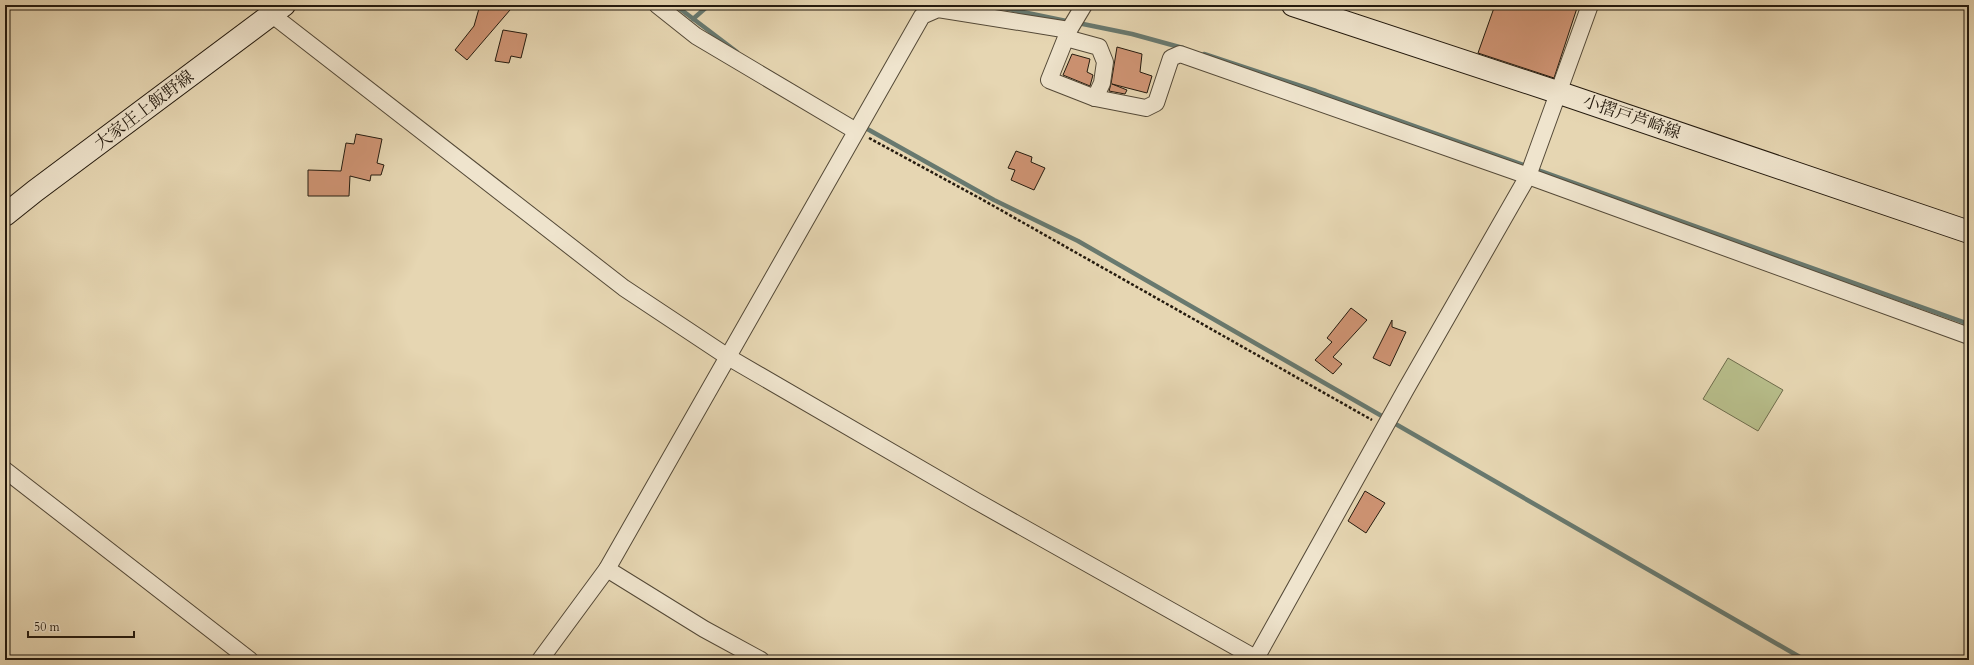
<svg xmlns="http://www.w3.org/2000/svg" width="1974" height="665" font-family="Cardo,'Noto Serif JP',serif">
  <rect width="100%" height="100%" fill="#e6d6b2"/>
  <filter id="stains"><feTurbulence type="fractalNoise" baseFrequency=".005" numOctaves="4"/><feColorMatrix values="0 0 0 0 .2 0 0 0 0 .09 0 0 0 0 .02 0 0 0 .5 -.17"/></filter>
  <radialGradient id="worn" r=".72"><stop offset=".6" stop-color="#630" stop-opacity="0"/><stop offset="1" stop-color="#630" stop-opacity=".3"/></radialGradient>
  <polygon fill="#b7bd8a" stroke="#6e6c4c" points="1728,358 1783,390 1758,431 1703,399"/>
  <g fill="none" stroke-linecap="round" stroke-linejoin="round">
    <g stroke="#68796f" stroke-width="4.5">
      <polyline points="675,5 737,52"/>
      <polyline points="990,5 1071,22"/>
      <polyline points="693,19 709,5"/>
      <polyline points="1078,23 1132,34 1183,48"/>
      <polyline points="1204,54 1316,91 1969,324"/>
      <polyline points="862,126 994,200 1078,241 1805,660"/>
    </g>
  </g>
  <g fill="#cf9474" stroke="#241a0e">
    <polygon points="480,5 496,5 510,10 467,60 455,50 474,26"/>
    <polygon points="1495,5 1578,5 1554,78 1478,53"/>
    <polygon points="503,30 527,34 521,58 511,56 509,63 495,61"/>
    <polygon points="1117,47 1142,54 1140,72 1152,76 1147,93 1112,84 1127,90 1125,94 1109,91 1111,84"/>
    <polygon points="1072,54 1090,59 1087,72 1093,75 1090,86 1063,75"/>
    <polygon points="356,134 382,139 377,163 384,165 381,175 371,175 370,181 350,176 349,196 308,196 308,170 341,171 346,143 354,144"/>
    <polygon points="1016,151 1032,157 1031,162 1045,168 1034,190 1011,180 1015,170 1008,168"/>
    <polygon points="1351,308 1367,320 1333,357 1342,364 1333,374 1315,360 1332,342 1327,338"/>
    <polygon points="1392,320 1392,327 1406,332 1390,366 1373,358"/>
    <polygon points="1365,491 1385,503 1366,533 1348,521"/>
  </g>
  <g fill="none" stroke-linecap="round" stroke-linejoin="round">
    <g stroke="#544937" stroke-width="18">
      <g id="street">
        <polyline points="657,5 696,36 856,131"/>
        <polyline points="271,14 624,288 728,357 976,501 1259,660"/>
        <polyline points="1069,30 1049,80 1095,98 1146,108 1156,103 1171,58 1180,54 1528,176 1969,336"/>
        <polyline points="1066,38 1099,47 1105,62 1102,83 1095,98"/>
        <polyline points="5,470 250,660"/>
        <polyline points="607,569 704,629 761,660"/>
        <polyline points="540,660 607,569 922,16 938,9 1069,30 1084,5"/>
        <polyline points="1255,660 1406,389 1528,176 1590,5"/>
      </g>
    </g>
    <g stroke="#241a0e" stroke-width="24">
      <g id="secondary">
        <polyline points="1293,5 1560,93 1969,232"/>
        <polyline points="5,215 35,191 284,5"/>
      </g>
    </g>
    <polyline stroke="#241a0e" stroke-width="2.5" stroke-dasharray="3 2" stroke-linecap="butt" points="869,138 983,200 1372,420"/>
    <use href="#street" stroke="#efe4cd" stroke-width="16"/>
    <use href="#secondary" stroke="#efe4cd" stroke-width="22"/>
  </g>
  <g text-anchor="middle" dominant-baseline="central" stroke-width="3.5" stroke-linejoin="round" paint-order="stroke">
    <g font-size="17" fill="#241a0e" stroke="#efe4cd">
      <text transform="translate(144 110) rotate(-37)">大家庄上飯野線</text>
      <text transform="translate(1632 117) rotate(19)">小摺戸芦崎線</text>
    </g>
  </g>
  <rect width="1974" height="665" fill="none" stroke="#e6d6b2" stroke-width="20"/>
  <rect x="6" y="6" width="1962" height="653" fill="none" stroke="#241a0e" stroke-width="2"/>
  <rect x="10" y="10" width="1954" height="645" fill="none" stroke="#241a0e"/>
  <path d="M28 631v6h106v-6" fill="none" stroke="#241a0e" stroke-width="2"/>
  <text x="34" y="631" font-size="12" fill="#241a0e" stroke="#efe4cd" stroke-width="3" paint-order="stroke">50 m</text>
  <rect width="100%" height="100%" filter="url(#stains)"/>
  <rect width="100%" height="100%" fill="url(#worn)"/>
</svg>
